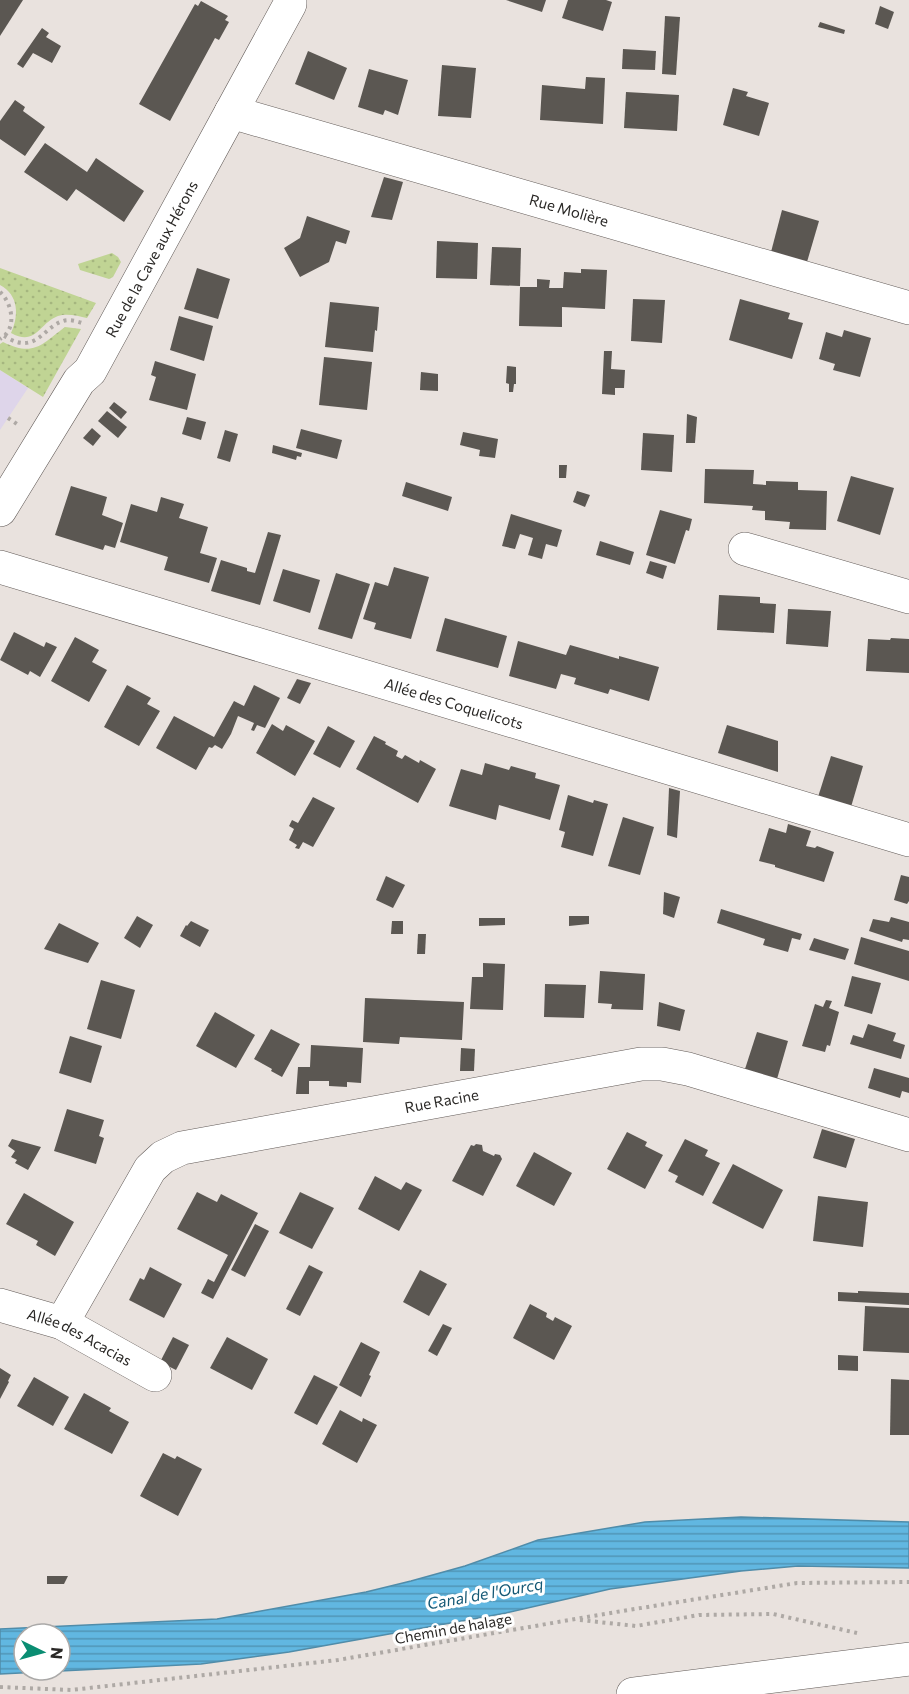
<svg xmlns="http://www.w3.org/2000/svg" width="909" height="1694" font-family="Commissioner,sans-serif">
  <defs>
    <pattern id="grass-dots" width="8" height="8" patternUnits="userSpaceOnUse" patternTransform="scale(1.5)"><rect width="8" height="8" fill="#c0d494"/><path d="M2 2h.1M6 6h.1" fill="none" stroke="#a5b67f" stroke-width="1.8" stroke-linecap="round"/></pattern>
    <pattern id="water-rules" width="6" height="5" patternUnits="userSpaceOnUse" patternTransform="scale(1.5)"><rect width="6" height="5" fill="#61b7e1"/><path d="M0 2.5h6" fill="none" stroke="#5095b6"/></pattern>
  </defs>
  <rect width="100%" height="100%" fill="#e9e2de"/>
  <polygon fill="#ded5ea" points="0,370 28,388 0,430"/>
  <g fill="url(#grass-dots)">
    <polygon points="112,253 118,257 121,262 113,277 109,279 80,270 78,264"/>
    <path d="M0,268L96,303L87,318C78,316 67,313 58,316C39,323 36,347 11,333C19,316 19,295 0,285Z"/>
    <path d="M65,327L81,329L43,397L0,370V344L3,342C34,357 41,345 65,327Z"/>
  </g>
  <path fill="url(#water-rules)" stroke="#508ca9" stroke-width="1.5" fill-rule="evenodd" d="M741,1517L909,1522V1568L798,1566L741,1571L610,1589L506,1613L289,1652L201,1664L0,1674V1629L217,1619L366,1592L411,1581L465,1566L538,1540L645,1522ZM24,1634H60V1670H24Z"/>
  <g fill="#5b5752">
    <polygon points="0,0 23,0 0,36"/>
    <polygon points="506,0 546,0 542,12"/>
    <polygon points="568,0 606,0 612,2 603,31 562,18"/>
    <polygon points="201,1 228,16 225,20 229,22 219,40 215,38 170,121 139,104 195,4 198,6"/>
    <polygon points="880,6 894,12 888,29 875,24"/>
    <polygon points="665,16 680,17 676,75 662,74"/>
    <polygon points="820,22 845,30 844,34 818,27"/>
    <polygon points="42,28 49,33 46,37 61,46 52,63 33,53 23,68 17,64"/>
    <polygon points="623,49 656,51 655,70 622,69"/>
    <polygon points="308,51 347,68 334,100 295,84"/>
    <polygon points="442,65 476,68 471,118 438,116"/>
    <polygon points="369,69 408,80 398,115 385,110 383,115 358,107"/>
    <polygon points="586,77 605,78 603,124 540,120 542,85 585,89"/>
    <polygon points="733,88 748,92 746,96 769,103 759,136 723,125"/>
    <polygon points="626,92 679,95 677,131 624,128"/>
    <polygon points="15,100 25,107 23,111 45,127 25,156 0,139 0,121"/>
    <polygon points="45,143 87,172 96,158 144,191 124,222 76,189 67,201 24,172"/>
    <polygon points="384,177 403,182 392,220 371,217"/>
    <polygon points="782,210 819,221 807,262 771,252"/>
    <polygon points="307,216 350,231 346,244 336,241 329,262 300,277 284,248 300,238"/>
    <polygon points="437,241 478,243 477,279 436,278"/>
    <polygon points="492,247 521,248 520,286 490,285"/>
    <polygon points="197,268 230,279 218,319 184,309"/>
    <polygon points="581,269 607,270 605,309 562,307 562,327 519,326 520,287 537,287 537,279 550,280 549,288 563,288 564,272 581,273"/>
    <polygon points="633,299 665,300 662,343 631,341"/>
    <polygon points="740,299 790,313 788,319 803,323 792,359 729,340"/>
    <polygon points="330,302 379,307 377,331 375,330 373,352 325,347"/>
    <polygon points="179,316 213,326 204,361 170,350"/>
    <polygon points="844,330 871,338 860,377 833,370 835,364 819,359 826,332 842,337"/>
    <polygon points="604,351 612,351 611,369 625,370 624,388 615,388 615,395 602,394"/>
    <polygon points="324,357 372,362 367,410 319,405"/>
    <polygon points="155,361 196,374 187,410 149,400 156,377 151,375"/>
    <polygon points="507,366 516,367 516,384 514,384 513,392 509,392 509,384 506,383"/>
    <polygon points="421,372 438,374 438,391 420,390"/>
    <polygon points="114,402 127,412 121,419 109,408"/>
    <polygon points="107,411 127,427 118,438 98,421"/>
    <polygon points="687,414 697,417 695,443 686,443"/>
    <polygon points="187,417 206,422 201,440 182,434"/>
    <polygon points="92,428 101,436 93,446 83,438"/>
    <polygon points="301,429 342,440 337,459 296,448"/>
    <polygon points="225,430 238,434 230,462 217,458"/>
    <polygon points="463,432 498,439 495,458 479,456 480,450 460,445"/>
    <polygon points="643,433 674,435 672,472 641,470"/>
    <polygon points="273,445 302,453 301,457 297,456 296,460 272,453"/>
    <polygon points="559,465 567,465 566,478 559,478"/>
    <polygon points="705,469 754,470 753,484 766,485 766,481 798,482 798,490 827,491 826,530 789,529 790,522 765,520 765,511 752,510 753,506 704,503"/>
    <polygon points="851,476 894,488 880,535 837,521"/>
    <polygon points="406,482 452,497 448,511 402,496"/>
    <polygon points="71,486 107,497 102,515 123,523 115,548 105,545 103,550 55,535"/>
    <polygon points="577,491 590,495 585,507 573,502"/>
    <polygon points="161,497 184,504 179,518 208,527 200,553 217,558 209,583 164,570 168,557 120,542 131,504 157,512"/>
    <polygon points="660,510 692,519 689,531 686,530 675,564 646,555"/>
    <polygon points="511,514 562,530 557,547 546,544 542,559 528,555 533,538 520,534 515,549 502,546"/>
    <polygon points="268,532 281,535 260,605 211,591 221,560 247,568 247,571 255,573"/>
    <polygon points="600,541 634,552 630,565 596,555"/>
    <polygon points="650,561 667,566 663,579 646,573"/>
    <polygon points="394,567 429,577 411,639 374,629 376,623 363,619 375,582 388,586"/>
    <polygon points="283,569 320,580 310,613 273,601"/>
    <polygon points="336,573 370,584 352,639 318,629"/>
    <polygon points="719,595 760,597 760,603 776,604 774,633 717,630"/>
    <polygon points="788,609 831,611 828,647 786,644"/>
    <polygon points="445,618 507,636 498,668 436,651"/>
    <polygon points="14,632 44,647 46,642 57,647 40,677 30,671 28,675 0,660"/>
    <polygon points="75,637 99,650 92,662 107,670 89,702 51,681"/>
    <polygon points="891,638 909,639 909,673 866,671 868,639 890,640"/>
    <polygon points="518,641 566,655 570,645 619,659 619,656 659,667 649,701 610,689 608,694 574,684 576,678 561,674 556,689 509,676"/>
    <polygon points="297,679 311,683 300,704 287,698"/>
    <polygon points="127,685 151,698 147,704 160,711 139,746 104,727"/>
    <polygon points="254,685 280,698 265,728 257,725 254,731 251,730 254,723 238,716 231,734 222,749 215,745 212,748 209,747 196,770 156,748 174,716 214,737 234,701 244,706"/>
    <polygon points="272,724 283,731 286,725 315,741 295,776 256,753"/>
    <polygon points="727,725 778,741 778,772 718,753"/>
    <polygon points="328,726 355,741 340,768 313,754"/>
    <polygon points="374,736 386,742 385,744 398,751 396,756 402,759 405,755 419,763 420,760 436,769 418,803 356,769"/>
    <polygon points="831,756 863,766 851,807 818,797"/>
    <polygon points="485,763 509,770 511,766 536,773 535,778 560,785 550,820 499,805 496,820 449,806 461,769 482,775"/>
    <polygon points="669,788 680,791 677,838 667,835"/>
    <polygon points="568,795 593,803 594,800 608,804 593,856 561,847 565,832 559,830"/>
    <polygon points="313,797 335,808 313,847 303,842 299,849 295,848 297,845 289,840 294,829 289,826 292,820 298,823"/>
    <polygon points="623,817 654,827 640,875 608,866"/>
    <polygon points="788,824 811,831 806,846 815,848 817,846 834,852 824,882 775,867 775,865 759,861 769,828 786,833"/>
    <polygon points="901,875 909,877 909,901 907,904 894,900"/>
    <polygon points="386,876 405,885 393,908 376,900"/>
    <polygon points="664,892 680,897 674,918 663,914"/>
    <polygon points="721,909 802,934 800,940 792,938 788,952 763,945 765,939 717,923"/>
    <polygon points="137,916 153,925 140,948 124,938"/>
    <polygon points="569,916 589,916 589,924 569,926"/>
    <polygon points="891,917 909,922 909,940 903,939 902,942 869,931 873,919 889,922"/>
    <polygon points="479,918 505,918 505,925 479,926"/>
    <polygon points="191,921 209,930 200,947 180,936 186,925 187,926"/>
    <polygon points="392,921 403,921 403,934 391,934"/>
    <polygon points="59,923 99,943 88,963 44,949"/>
    <polygon points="418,934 426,934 425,954 417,954"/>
    <polygon points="861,937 909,951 909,981 854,964"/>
    <polygon points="814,938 849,949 845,960 809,950"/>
    <polygon points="483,963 505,964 503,1010 470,1009 472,977 483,977"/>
    <polygon points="600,971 645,974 643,1010 611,1009 612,1004 598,1003"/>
    <polygon points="852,976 881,983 872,1014 844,1006"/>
    <polygon points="101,980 135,990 121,1039 87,1029"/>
    <polygon points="545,984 586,985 584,1018 544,1017"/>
    <polygon points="365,998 464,1002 462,1040 400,1037 399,1044 363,1042"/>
    <polygon points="826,1000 832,1001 829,1008 839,1012 830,1046 827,1045 825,1052 802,1046 815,1004 823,1007"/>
    <polygon points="659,1002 685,1010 680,1031 657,1026"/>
    <polygon points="215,1012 255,1035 236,1068 196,1046"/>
    <polygon points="868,1024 896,1033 893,1041 905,1045 901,1059 850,1044 853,1035 863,1038"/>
    <polygon points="271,1029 300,1044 282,1077 271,1071 272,1069 254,1059"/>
    <polygon points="757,1032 788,1041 777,1079 745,1069"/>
    <polygon points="70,1036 102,1046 91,1083 59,1073"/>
    <polygon points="311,1045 363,1048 361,1083 347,1082 347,1087 329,1086 329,1081 309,1081 309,1094 296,1094 298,1067 310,1067"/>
    <polygon points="461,1048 475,1049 474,1071 460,1071"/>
    <polygon points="874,1068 909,1078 909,1093 902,1091 900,1098 868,1088"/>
    <polygon points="67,1109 104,1120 99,1136 104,1138 96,1164 54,1151"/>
    <polygon points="822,1129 855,1139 846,1168 813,1158"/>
    <polygon points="627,1132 647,1142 645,1146 663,1155 645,1189 607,1169"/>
    <polygon points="12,1139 41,1147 28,1170 15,1163 17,1160 11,1157 15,1151 8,1146"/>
    <polygon points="685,1139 708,1150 705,1156 720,1163 703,1196 675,1182 678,1176 668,1171"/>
    <polygon points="476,1144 482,1145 483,1151 494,1156 495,1154 500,1155 502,1159 483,1196 452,1181 471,1145 474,1146"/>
    <polygon points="534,1152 572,1173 554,1206 516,1186"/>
    <polygon points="733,1164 783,1190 763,1229 712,1203"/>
    <polygon points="375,1176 401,1190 406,1182 422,1190 399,1231 358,1209"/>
    <polygon points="197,1192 217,1202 221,1194 258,1213 213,1299 201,1293 208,1279 214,1282 228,1255 177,1229"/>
    <polygon points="300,1192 334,1208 312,1249 279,1233"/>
    <polygon points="24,1193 74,1222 55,1256 36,1245 38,1241 6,1224"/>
    <polygon points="818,1196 868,1202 863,1247 813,1241"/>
    <polygon points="255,1224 269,1231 245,1277 231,1270"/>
    <polygon points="309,1265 323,1272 300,1316 286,1309"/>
    <polygon points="150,1267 182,1284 164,1318 129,1300 140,1278 144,1280"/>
    <polygon points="420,1270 447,1284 429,1316 403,1302"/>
    <polygon points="858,1291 909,1293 909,1305 838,1301 838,1292 858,1293"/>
    <polygon points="530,1304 547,1313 546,1317 553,1321 555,1317 572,1326 554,1360 513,1338"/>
    <polygon points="865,1306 909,1308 909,1353 863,1351"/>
    <polygon points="443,1324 452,1328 437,1356 428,1351"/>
    <polygon points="173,1337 189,1345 176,1370 160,1362"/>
    <polygon points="227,1337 268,1359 252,1390 210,1368"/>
    <polygon points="361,1342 380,1352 369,1375 371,1376 361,1397 339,1385"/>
    <polygon points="838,1355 858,1356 858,1371 838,1370"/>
    <polygon points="0,1368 11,1375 8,1381 9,1382 0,1399"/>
    <polygon points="314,1375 338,1387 317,1425 294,1413"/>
    <polygon points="34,1377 69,1397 53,1426 17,1406"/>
    <polygon points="891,1379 909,1380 909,1435 890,1435"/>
    <polygon points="84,1393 111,1408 109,1411 129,1422 112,1454 64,1429"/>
    <polygon points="340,1410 362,1422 363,1418 377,1425 357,1463 322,1444"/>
    <polygon points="163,1453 175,1459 177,1456 202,1469 178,1516 140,1496"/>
    <polygon points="47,1576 68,1576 64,1584 47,1584"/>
  </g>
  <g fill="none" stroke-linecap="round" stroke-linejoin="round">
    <g stroke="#625b58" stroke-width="34">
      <g id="minor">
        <path id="s1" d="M231,112L909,308"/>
        <path id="s2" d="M0,510L79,381L90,371L290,4V0"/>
        <polyline points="745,549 909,597"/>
        <path id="s3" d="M0,567L909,840"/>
        <path id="s4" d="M0,1305L62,1323L155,1375"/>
        <path id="s5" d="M62,1323L150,1169L163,1157L182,1148L641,1064H662L688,1069L909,1135"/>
        <polyline points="633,1694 909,1659"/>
      </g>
    </g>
    <g stroke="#aea9a5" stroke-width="4" stroke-dasharray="3 4.5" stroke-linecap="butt">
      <path d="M0,292C12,303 18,329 0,339"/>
      <path d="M4,336C8,338 13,341 17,342C38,348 46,326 63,321C69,319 76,321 82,323"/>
      <polyline points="8,418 17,424"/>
      <polyline points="580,1620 636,1626 699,1615 773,1614 857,1633"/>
      <polyline points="0,1687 71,1690 338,1660 616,1612 797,1583 909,1582"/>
    </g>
    <use href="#minor" stroke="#fff" stroke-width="33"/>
  </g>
  <g text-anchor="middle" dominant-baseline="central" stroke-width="6" stroke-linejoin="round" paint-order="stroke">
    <g font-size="15" fill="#2a2826" stroke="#fff">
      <text stroke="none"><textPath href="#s1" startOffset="352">Rue Molière</textPath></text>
      <text stroke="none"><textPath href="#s2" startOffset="294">Rue de la Cave aux Hérons</textPath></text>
      <text stroke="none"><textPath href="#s3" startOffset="474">Allée des Coquelicots</textPath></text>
      <text stroke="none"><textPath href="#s5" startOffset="480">Rue Racine</textPath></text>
      <text stroke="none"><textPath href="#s4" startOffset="86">Allée des Acacias</textPath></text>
      <text transform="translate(453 1628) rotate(-10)">Chemin de halage</text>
    </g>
    <g font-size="16" font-style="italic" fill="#145875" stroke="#fff">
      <text transform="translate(485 1593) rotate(-10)">Canal de l'Ourcq</text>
    </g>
  </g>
  <g transform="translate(42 1652) rotate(95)"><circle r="28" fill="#ffffff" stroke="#aaa9a8" stroke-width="1.5"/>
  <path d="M0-4.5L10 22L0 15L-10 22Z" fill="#0a8d72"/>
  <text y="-9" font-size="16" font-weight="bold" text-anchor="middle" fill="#2a2826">N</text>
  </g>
</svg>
